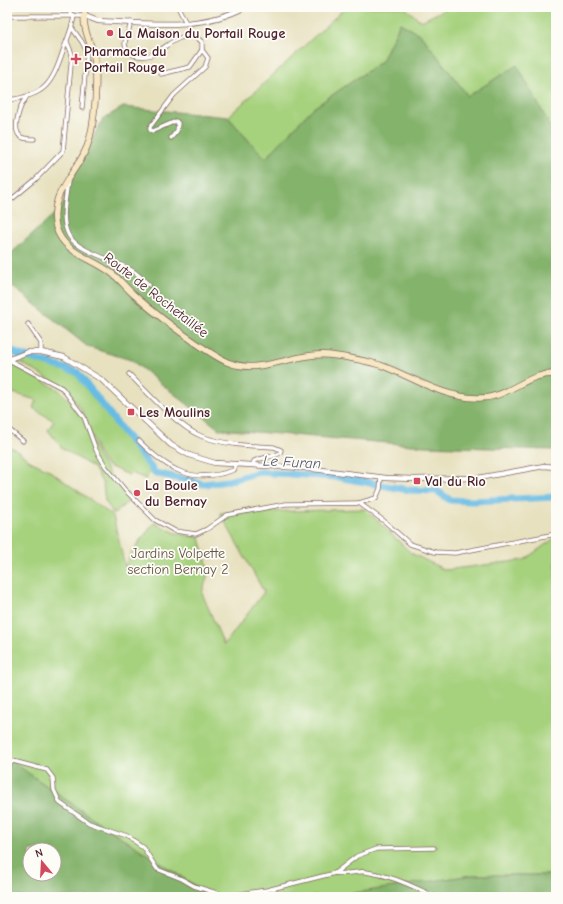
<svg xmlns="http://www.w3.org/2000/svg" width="563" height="904" font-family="'Comic Neue',sans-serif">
  <rect width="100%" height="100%" fill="#fdfcf7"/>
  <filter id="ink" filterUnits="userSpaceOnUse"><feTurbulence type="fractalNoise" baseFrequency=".025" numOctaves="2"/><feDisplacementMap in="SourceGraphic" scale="8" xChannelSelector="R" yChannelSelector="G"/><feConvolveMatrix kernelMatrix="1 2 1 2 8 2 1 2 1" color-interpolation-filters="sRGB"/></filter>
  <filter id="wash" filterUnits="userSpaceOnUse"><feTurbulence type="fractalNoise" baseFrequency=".012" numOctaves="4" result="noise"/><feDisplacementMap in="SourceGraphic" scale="16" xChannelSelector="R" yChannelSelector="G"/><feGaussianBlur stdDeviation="0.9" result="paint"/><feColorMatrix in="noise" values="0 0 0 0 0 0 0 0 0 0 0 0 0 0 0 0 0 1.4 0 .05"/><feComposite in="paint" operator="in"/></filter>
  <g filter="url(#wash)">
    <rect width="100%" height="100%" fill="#e7e1bf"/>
    <g fill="#a6d17d" stroke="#787854">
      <polygon points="346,7 404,7 421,21 450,7 556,7 556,137 517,66 468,97 421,35 400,23 382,61 312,109 266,158 249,141 228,117"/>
      <polygon points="20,357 78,375 128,443 140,455 151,470 146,479 131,473 129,475 106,465 98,453 84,414 72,397 62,387 18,361"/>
      <polygon points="7,361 59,390 71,402 83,419 97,455 113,479 132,498 114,514 105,501 103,484 94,468 62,448 48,430 54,421 33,408 36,400 7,391"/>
      <polygon points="7,446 15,449 30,461 47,469 113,516 125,567 131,553 154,523 176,533 200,538 209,571 202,593 224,645 264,592 220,513 365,509 411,553 445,570 524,560 556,537 556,875 472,875 340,896 212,897 95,820 7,758"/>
    </g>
    <g fill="#84b36c" stroke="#67694c" fill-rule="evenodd">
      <polygon points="400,23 421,35 468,96 517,65 556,137 556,450 424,446 219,429 131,360 88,347 7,282 7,257 62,207 74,171 103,119 123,107 228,117 249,141 266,158 312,109 382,61"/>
      <path d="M7,758L95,820L212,897H7ZM30,850H54V874H30Z"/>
      <polygon points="472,875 556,875 556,897 328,897"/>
    </g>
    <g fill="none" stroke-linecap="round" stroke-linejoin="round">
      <polyline stroke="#67bbe3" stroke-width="7" points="7,348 17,354 77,372 155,473 204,484 228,481 259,472 338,477 409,490 437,491 450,500 472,501 556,497"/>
    </g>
  </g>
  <g filter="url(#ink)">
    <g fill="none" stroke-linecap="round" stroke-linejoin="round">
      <g stroke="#81635f" stroke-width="5">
        <g id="minor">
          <polyline points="71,7 71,15"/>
          <polyline points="178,7 186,23"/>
          <polyline points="7,16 85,16"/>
          <path d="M131,22C130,29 125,37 125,44C126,50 128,53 134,55C156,61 163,44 180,38C185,36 190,36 195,36L202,42V50L190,67L161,74"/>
          <polyline points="72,28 82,42 87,52 82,108"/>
          <path d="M26,98C20,105 11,130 21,137C25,139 30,139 34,139"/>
          <path d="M7,100C46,96 52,84 64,48C68,37 73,27 74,15"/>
          <polyline points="171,138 177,131 178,123 176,121 153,131 150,130 150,127 174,95 205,67 208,58 202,50"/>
          <path d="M68,181C66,197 60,221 69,236C80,253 117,260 133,271C139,275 144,280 149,285"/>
          <polyline points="7,199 12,199 35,180 63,151 72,54 67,42"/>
          <polyline points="28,324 41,343 41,352"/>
          <polyline points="9,360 62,388 84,417 96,450 106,467 125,490 155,520 175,531 196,534 207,529 227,515 286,504 359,503 384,521 410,544 435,552 455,553 556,534"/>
          <path d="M129,374C147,392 178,427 201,436C224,445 251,446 274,447L281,450L280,453C274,457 263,457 254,461L253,465"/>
          <polyline points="7,428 23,441"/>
          <path d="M139,441C168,470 192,485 234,470L236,465"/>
          <polyline points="359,503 376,498 380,489 381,478"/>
          <polyline points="7,767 13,761 47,770 53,778 54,790 60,803 89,823 127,836 143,847 157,869 182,879 194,886 226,896 267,890 335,873 357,856 376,849 434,848"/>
          <path d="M335,873C345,875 356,871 366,872C394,876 411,886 436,897"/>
        </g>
      </g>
      <g stroke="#81635f" stroke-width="6">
        <g id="tertiary">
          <path d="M85,16L98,21C147,23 201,31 245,7"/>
          <polyline points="7,360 28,352 41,352 64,357 102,380 171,445 189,455 215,463 305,468 386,478 414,479 478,478 544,466 556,467"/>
        </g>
      </g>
      <g stroke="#81635f" stroke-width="7">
        <path id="secondary" d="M85,7C85,14 83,20 85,27C87,37 92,47 94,57C98,78 95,117 90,137C83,170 47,190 56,227C63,253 92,258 110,272C119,278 125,287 133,294C153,312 174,328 196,343C206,350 216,357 227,362C260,376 294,352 329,355C346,357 363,360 380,365C413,377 441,397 477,398C507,400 526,372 556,374"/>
      </g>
      <use href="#minor" stroke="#fff" stroke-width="3.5"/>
      <use href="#tertiary" stroke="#fff" stroke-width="4.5"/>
      <use href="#secondary" stroke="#f7e8c3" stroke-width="5.5"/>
    </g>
  </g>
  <g fill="#d1495b" stroke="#fdfcf7" stroke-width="1.5">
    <circle cx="110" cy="33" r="4"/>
    <path d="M74 53h4v4h4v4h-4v4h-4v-4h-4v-4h4z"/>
    <rect x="127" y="408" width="8" height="8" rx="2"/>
    <rect x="413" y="477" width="8" height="8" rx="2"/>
    <circle cx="137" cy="493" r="4"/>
  </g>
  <g text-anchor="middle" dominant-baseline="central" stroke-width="3.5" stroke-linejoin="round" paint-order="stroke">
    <g font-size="14" font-weight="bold" fill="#4a1f2b" stroke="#fdfcf7" text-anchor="start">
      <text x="118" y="33">La Maison du Portail Rouge</text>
      <text x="84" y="51">Pharmacie du<tspan x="84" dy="16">Portail Rouge</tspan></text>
      <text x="139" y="412">Les Moulins</text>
      <text x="425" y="481">Val du Rio</text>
      <text x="145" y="485">La Boule<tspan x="145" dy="16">du Bernay</tspan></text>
    </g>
    <g font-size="14" fill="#4a1f2b" stroke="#fdfcf7">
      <text transform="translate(156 295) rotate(38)">Route de Rochetaillée</text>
    </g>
    <g font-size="14" fill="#665444" stroke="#fdfcf7">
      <text x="178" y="553">Jardins Volpette<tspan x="178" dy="16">section Bernay 2</tspan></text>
    </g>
    <g font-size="15" font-style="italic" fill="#54566b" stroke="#fdfcf7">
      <text transform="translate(292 462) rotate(3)">Le Furan</text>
    </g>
  </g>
  <rect width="563" height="904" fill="none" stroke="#fdfcf7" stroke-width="24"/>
  <g transform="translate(42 862) rotate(342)"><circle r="19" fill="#fdfcf7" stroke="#b5a4a5"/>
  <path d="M0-3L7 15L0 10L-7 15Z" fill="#d1495b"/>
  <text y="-6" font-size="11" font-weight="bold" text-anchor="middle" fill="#4a1f2b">N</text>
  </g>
</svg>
